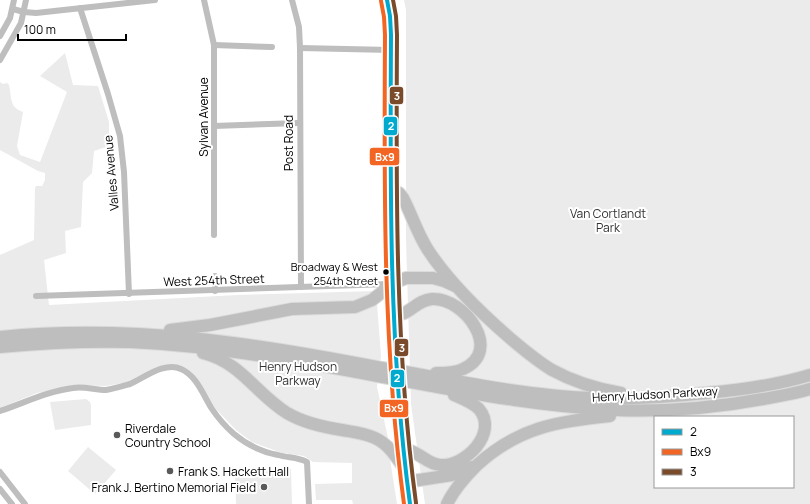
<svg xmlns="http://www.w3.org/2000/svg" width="810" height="504" font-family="Manrope,sans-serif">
  <rect width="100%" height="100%" fill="#fff"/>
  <g fill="#ebebeb" fill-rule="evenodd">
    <path d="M404,0H810V504H425L411,404L406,240V10ZM655,417H793V487H655Z"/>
    <path d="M65,53L73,85L98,86L109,122V146L94,151L92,173L83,182L81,227L65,231L66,253L44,260L49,305L238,295L376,291L381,356L377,387L388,438L390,459L397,504H353L352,500H316L315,484L352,483V463L313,462L304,456L282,453L252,442L236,430L215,408L200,383L191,372L179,365L156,369L124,383L105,386L78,385L37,393L0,408V255L34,240L35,188L36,186H42L45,180V173L38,171L0,150V82L3,84L7,83L9,85C12,98 9,107 23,112L17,146L20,155L40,162L67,92L40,76Z"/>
    <polygon points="86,399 90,402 91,405 91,425 55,430 50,402"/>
    <polygon points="88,447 116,470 95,494 68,471"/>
    <polygon points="291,469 292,504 236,504 235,471"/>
  </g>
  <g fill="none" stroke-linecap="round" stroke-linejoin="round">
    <g stroke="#dbdbdb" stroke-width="12">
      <polyline id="primary" points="387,0 390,16 391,35 390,188 395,348 402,445 410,504"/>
    </g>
    <g stroke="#dbdbdb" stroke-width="14">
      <g id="highway">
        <path d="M390,188L399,193L403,198C412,215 417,233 428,250C449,282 482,314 511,339C524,350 537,361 552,370C574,382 597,389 621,393"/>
        <path d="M394,316C398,315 404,314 408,311C416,306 421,300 432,299C464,297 504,351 463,369C455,373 445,373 436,373"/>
        <polyline points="170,330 210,325 292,309 355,307 372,300 394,283 406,278 433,278 444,281 455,286"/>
        <path d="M0,337C132,324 254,343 382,368"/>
        <path d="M0,347C43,343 87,341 130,342C216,346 299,361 383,377"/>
        <path d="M203,353C242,363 255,393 287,413C304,423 322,427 342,430C353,432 364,433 375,438C388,444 396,456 404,468"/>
        <path d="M411,373C472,384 533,396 594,398C631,399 669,397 706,393C741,390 777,385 810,375"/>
        <path d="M411,382C479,395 547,407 615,410C664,412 714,408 763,399C778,396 795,394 810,389"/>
        <path d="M402,445C405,450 410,450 415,453C424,457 429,464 440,465C465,467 499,433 479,409C472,402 463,399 454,395"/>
        <polyline points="406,482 452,475 471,467"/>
        <path d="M447,504C454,489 465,477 477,465C519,427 556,422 610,416"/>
      </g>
    </g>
    <g stroke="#bebebe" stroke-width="6">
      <polyline points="204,0 214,45 214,235"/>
      <polyline points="292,0 299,27 300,48 301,287"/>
      <polyline points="80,8 108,94 120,136 124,172 129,294"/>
      <polyline points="13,9 24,12 36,13 155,0"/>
      <polyline points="0,36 10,18 14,0"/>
      <polyline points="214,45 272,47"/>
      <polyline points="300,48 391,50"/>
      <polyline points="0,60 21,23 26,0"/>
      <polyline points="214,126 299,123"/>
      <polyline points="215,276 215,291"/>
      <polyline points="36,296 389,284"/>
      <path d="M0,411C24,403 48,391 73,388C84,386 95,390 106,390C113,389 123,386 130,384C144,378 165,361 181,369C197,376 203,395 212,409C218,418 226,427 234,434C246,444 262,452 278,455C288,458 298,457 307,462L309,504"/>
      <polyline points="0,472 25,504"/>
      <polyline points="0,489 12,504"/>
    </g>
    <use href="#primary" stroke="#bebebe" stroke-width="10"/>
    <use href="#highway" stroke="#bebebe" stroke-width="12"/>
    <g stroke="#dbdbdb" stroke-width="14" stroke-linecap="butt">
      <g id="highway-bridge">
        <polyline points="382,368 411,373"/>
        <polyline points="383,377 411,382"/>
      </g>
    </g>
    <use href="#highway-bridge" stroke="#bebebe" stroke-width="12"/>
    <g stroke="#fff" stroke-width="7">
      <path id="bus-1" d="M387,0L390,16L391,35C390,192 389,349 410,504"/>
    </g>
    <g stroke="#fff" stroke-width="7">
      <path id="bus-2" d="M381,1L384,17L385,35C384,192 383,349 404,504"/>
    </g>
    <g stroke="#fff" stroke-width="7">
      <path id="bus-3" d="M393,0L396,16L397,35C396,191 395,348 416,503"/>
    </g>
    <use href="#bus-1" stroke="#00a9ce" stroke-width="4"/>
    <use href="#bus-2" stroke="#f26522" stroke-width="4"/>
    <use href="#bus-3" stroke="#7a4b2a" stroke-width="4"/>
  </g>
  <circle fill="#000" stroke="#fff" stroke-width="1.5" cx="386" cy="272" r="3.5"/>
  <g fill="#595959" stroke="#fff" stroke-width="1.5">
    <circle cx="117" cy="435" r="4"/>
    <circle cx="170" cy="471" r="4"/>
    <circle cx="264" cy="487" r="4"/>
  </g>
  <g text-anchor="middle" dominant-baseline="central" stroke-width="4" stroke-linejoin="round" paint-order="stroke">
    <g font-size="11" fill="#000" stroke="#fff" text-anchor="end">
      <text x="378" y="266">Broadway &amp; West<tspan x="378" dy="14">254th Street</tspan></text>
    </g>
    <g font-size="12" fill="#000" stroke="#fff">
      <text transform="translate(203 117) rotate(-90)">Sylvan Avenue</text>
      <text transform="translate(288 143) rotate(-90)">Post Road</text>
      <text transform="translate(111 173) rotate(-95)">Valles Avenue</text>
      <text transform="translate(214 280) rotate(-2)">West 254th Street</text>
      <text transform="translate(655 394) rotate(-3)">Henry Hudson Parkway</text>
    </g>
    <g font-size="12" fill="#323232" stroke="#fff">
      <text x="608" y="213">Van Cortlandt<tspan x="608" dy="14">Park</tspan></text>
      <text x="298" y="366">Henry Hudson<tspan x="298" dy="14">Parkway</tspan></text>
    </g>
    <g font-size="12" fill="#000" stroke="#fff" text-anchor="start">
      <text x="125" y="428">Riverdale<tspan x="125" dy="14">Country School</tspan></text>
      <text x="178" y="471">Frank S. Hackett Hall</text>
      <text x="256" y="487" text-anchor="end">Frank J. Bertino Memorial Field</text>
    </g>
  </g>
  <g stroke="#fff" stroke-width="1.5">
    <rect x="389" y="86" width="15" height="19" rx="4" fill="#7a4b2a"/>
    <rect x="383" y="116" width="15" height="20" rx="4" fill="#00a9ce"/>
    <rect x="369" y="147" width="31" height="19" rx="4" fill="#f26522"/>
    <rect x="394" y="338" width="15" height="19" rx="4" fill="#7a4b2a"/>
    <rect x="390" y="369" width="15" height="19" rx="4" fill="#00a9ce"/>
    <rect x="379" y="399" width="30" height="19" rx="4" fill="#f26522"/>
  </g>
  <g font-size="11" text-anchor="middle" font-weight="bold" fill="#fff">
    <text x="397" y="100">3</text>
    <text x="391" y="130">2</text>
    <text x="385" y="161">Bx9</text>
    <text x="402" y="352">3</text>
    <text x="397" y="382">2</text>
    <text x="394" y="412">Bx9</text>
  </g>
  <rect x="654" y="416" width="140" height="72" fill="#ffffff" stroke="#999999"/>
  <rect x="662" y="429" width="20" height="6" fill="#00a9ce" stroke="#999999"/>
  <text x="690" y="436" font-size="12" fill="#000000">2</text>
  <rect x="662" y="449" width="20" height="6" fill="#f26522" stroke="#999999"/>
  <text x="690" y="456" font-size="12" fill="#000000">Bx9</text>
  <rect x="662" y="469" width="20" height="6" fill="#7a4b2a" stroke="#999999"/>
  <text x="690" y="476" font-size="12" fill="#000000">3</text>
  <path d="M18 34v6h108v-6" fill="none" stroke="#000000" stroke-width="2"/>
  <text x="24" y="34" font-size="12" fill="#000000" stroke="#ffffff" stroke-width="3" paint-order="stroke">100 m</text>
</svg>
